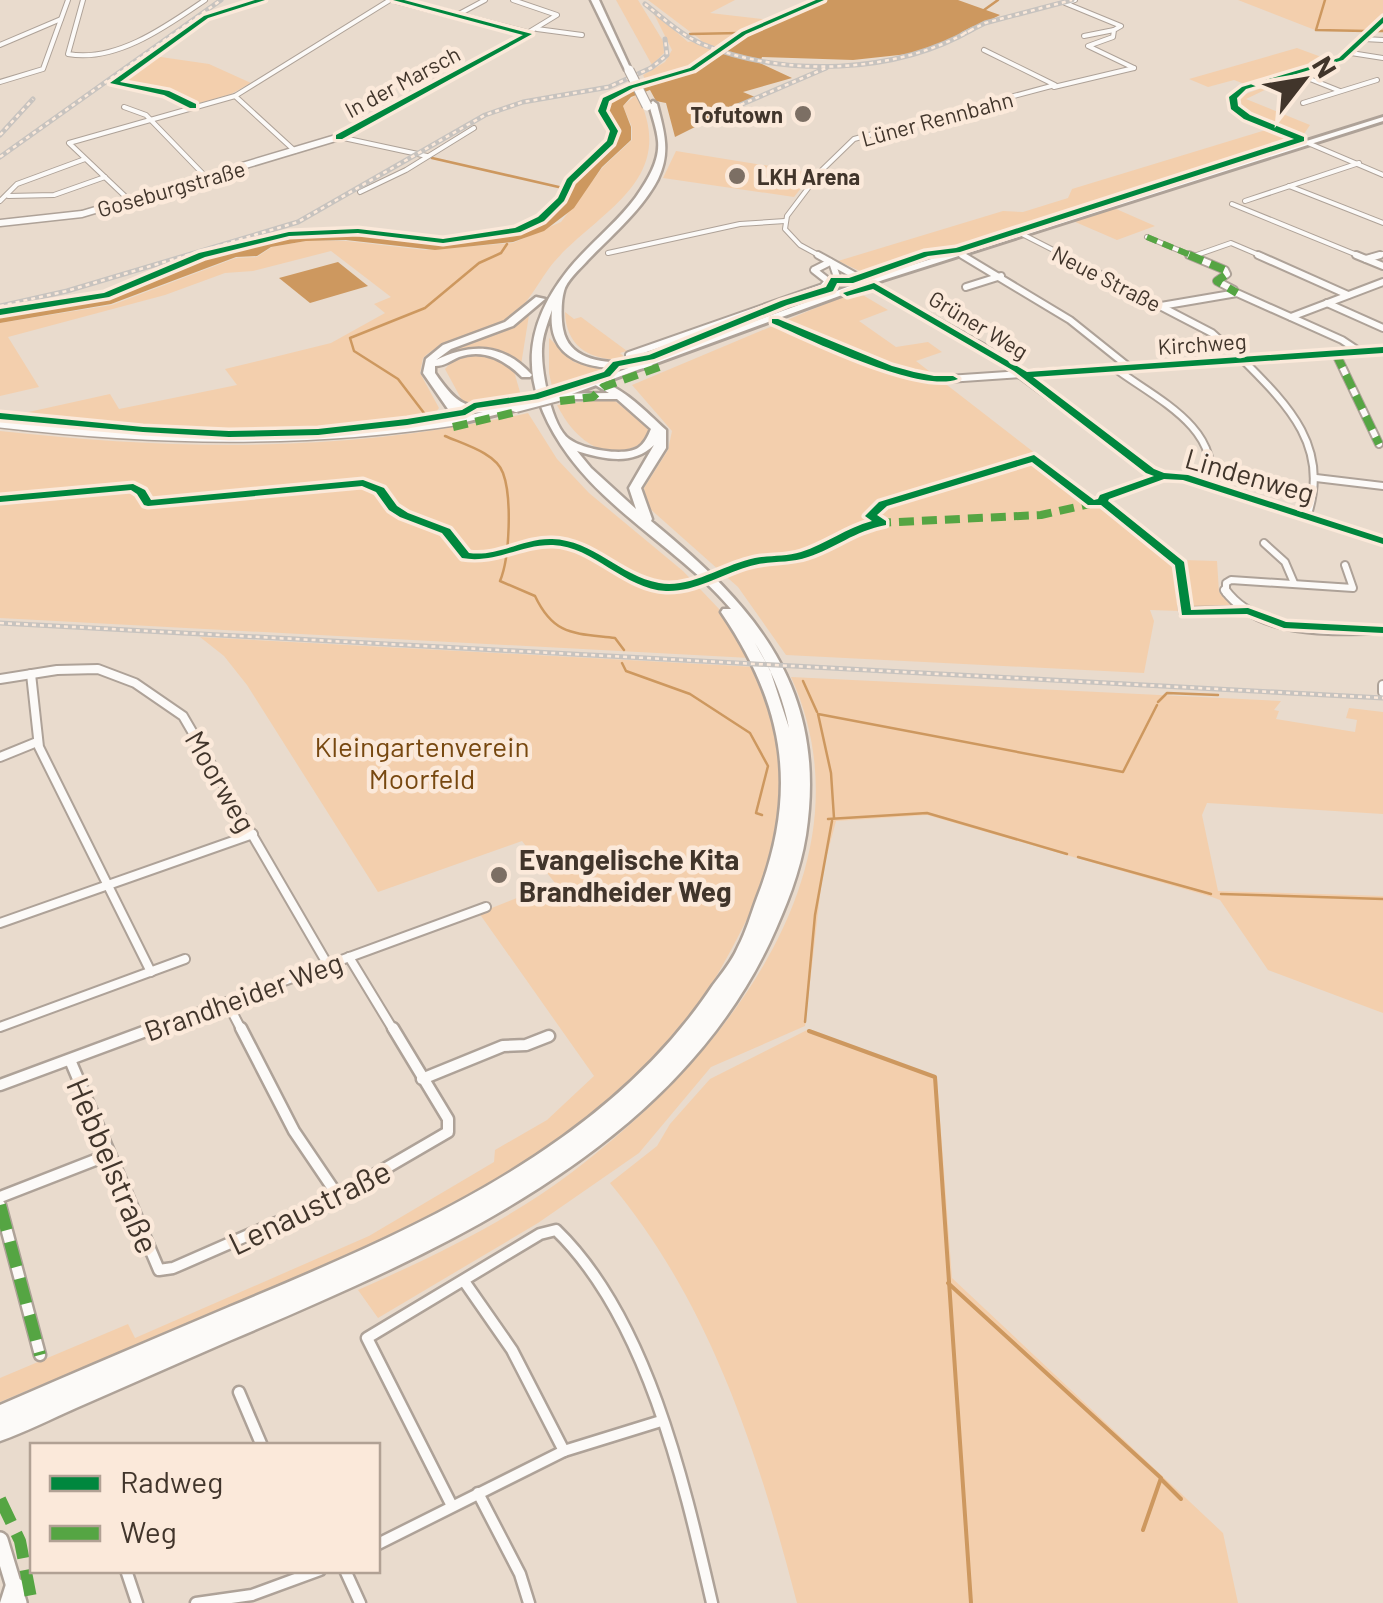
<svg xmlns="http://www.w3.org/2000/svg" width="1383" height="1603" font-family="Barlow,sans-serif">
  <rect width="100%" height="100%" fill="#e9dbcd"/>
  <g fill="#f3cfad">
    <polygon points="616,0 638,0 663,41 664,53 652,65"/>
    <path d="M648,0H735L710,13L771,20C727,39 694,72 646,81L643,75L665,62L672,50L653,12L688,42L701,40Z"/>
    <polygon points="1238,0 1383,0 1383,31 1315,30"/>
    <polygon points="1297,48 1324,58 1312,62 1311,66 1247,85 1234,80 1208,87 1189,79"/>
    <polygon points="154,56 209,64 251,83 231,94 193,105 171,94 116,84"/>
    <polygon points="1292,77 1246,99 1310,125 1304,134 1254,117 1239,104 1240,96"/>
    <path d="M637,94C680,180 600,210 554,262C538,281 528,307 506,320C479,336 446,336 423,358L420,373L439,408L433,416C295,436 153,438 15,415L110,394L119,409L237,385L225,369L331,343L385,313L374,304L391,297L331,251L253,271L225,273L165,295L8,337L39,387L0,396V323L112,305L236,258L257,257L272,247L306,241H346L425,250L513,243L561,222L603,167L632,140V127L623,106Z"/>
    <polygon points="1269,129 1293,142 864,273 838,261 1003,211 1023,212 1068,198 1072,189"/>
    <polygon points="676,151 813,173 794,197 663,178"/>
    <polygon points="1114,208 1155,226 1117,240 1073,221"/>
    <polygon points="856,291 888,310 859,321 896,347 928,342 942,352 916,361 1177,563 1180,611 1150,610 1154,621 1144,673 786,655 738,587 648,507 644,488 668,450 672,431 632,385"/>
    <path d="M565,312L574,319L581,317L627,351L620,353L627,359C592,362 566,348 565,312Z"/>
    <path d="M529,315L521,365C496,337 462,354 433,366C450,336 501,335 529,315Z"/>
    <polygon points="549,338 574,362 610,372 553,391 549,373"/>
    <polygon points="476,355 494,356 513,368 522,399 464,404 445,369 454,359"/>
    <path d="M606,399L615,401L649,428L645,441C606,467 574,439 557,405Z"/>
    <path d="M528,413L557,459L589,493L683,571L720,610L750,658L0,618V431C183,451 347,453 528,413Z"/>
    <polygon points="1183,560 1217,561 1219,592 1236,607 1187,611"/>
    <path d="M200,637L756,667C798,760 790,837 743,927C725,962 705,1000 679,1030C510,1225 229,1303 0,1402V1378L128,1324L135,1338L369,1236L494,1162L495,1150L547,1120L594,1076L479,913L555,883L522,841L378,892L247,685L224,656Z"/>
    <path d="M791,677L1281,701L1274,710L1279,711L1276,719L1355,732L1357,720L1346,718L1349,708L1383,712V814L1207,803L1202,815L1218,891L1383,896V1013L1268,970L1220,900L1212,897L927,815L836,821L823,870L805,1026L711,1067L639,1153L538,1223L378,1318L358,1290C430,1258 508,1221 571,1173C716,1064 879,871 791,677Z"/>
    <path d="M807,1030L937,1079L952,1278L1223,1533L1238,1603H797C758,1453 711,1304 610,1183L657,1146L670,1124L710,1079Z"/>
  </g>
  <g fill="#cd985f">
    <path d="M824,0H958L1000,15L939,46L908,54L853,60L762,57L760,63L792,78L743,92L755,97L675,137L666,103L656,101L650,90L631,97L623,106L631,127V140L602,167L574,208L544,231L513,242L435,250L346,240L306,241L271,247L257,256L236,257L111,304L0,323V313C44,308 138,303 167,267L172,269C212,255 255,239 297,235C374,228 485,267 550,213C566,200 573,180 588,166C611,144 624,143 605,112L611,99L632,88L694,69L749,32Z"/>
    <polygon points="338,262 368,286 310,303 279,278"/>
  </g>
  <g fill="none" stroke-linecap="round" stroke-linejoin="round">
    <g stroke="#cd985f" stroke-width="2.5">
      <polyline points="1325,0 1316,30 1367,31"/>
      <polyline points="984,10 998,0"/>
      <polyline points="1374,31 1383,31"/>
      <polyline points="690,34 740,33"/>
      <polyline points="432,158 563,188"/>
      <polyline points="424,413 398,379 354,351 350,338 425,308 479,263 501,253 507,244"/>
      <path d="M445,436C463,444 496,453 503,473C512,497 510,557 500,581L535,596C554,636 574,633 615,638L624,650"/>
      <polyline points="622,663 626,671 690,694 750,733 768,766 756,813 762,815"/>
      <polyline points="803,681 817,712"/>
      <polyline points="1158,702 1167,693 1218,695"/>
      <polyline points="834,818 831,773 818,714 1123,772 1157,705"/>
      <polyline points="828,819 927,813 1067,854"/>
      <polyline points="1078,857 1211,894"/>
      <polyline points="1221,894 1383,899"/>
      <polyline points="805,1022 815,915 832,821"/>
    </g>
    <g stroke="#cd985f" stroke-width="4">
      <polyline points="809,1031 935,1077 971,1603"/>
      <polyline points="948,1283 1161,1478 1143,1530"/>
      <polyline points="1161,1479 1181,1499"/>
    </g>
    <g stroke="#aea298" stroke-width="6">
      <g id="street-far3">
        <path d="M83,0L68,54C116,63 167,26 205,0"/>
        <polyline points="513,0 557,15 529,32"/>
        <polyline points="1075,0 1065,3 1121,26 1114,30 1113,37 1088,46 1134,68"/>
        <polyline points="459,14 485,0"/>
        <polyline points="537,29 582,35"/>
        <polyline points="1372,31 1341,59 1244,88 1232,100 1247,117 1383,175"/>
        <polyline points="1084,36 1114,30"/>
        <polyline points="1364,39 1383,40"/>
        <polyline points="0,45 61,19"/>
        <polyline points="1351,53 1383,58"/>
        <polyline points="1295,73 1340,91"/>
        <polyline points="0,82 43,69 68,0"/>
        <polyline points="1054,87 1134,68"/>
        <polyline points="235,96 295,151"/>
        <polyline points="1303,103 1377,80"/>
        <polyline points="124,107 146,115 206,177"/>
        <polyline points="339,137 427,156"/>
        <polyline points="1289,186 1383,223"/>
        <polyline points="360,192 406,170 474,128"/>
        <polyline points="8,196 54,195 105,177"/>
        <polyline points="129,200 69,143 235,96 390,0"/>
        <polyline points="0,201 17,184 85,159"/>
        <polyline points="1245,201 1359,163"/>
        <polyline points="1232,204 1362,257"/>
        <polyline points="1020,233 1067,257"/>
        <polyline points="1147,237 1195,257"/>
        <polyline points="608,253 740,224 785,221"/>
        <polyline points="958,253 966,257"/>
        <polyline points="1194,256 1231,243 1264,257"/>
        <polyline points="822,257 800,245 785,229 787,216 821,171 854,139 1055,85 984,50"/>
        <polyline points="1371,257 1383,254"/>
      </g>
    </g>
    <g stroke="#aea298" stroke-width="10">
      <g id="street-far2">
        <polyline points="818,255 983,347 1150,471 1163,476"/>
        <polyline points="962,255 1070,320 1130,368"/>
        <polyline points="1062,255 1212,333 1242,360"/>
        <polyline points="1189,255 1225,270 1227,274 1217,281 1234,290"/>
        <polyline points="1258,255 1348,295"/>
        <polyline points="1356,255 1383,266"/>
        <polyline points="1366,259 1380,255"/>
        <polyline points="966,287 1001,276"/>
        <polyline points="832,295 838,280 833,265"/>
        <polyline points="1327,303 1383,328"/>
        <polyline points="1161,306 1237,293 1342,340 1360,352"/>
        <polyline points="1291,317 1383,282"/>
        <polyline points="1336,354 1379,444"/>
        <polyline points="629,355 823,287 828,281 814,270 830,262"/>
        <path d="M1243,360C1289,406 1331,448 1307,517"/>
        <path d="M1116,369C1155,398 1222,428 1209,485"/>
        <polyline points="948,379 1383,350"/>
        <polyline points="1316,478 1383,486"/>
        <polyline points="1264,543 1285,562 1294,583"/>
        <polyline points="1182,593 1180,564 1102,499 1163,476 1184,477 1383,541"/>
        <polyline points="1226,593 1226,583 1231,580 1353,588 1345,565"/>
      </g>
    </g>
    <g stroke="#aea298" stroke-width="12">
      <g id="street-far1">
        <polyline points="1182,590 1184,612 1248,611"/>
        <path d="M1225,590C1259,636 1332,630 1383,630"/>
        <polyline points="31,674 39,747 151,972"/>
        <polyline points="0,679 57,670 98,669 135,683 183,716 328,965"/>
        <polyline points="1383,685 1383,692"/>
        <polyline points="0,757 37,742"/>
        <polyline points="0,923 253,834"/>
        <polyline points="349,957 394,1031"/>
        <polyline points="227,1002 242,1031"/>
        <polyline points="0,1027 185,959"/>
        <polyline points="148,1031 486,907"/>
      </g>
    </g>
    <g stroke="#aea298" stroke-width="15">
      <g id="street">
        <polyline points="241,1028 294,1131 338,1196"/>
        <polyline points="70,1060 159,1270 173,1268 338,1196 448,1132 448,1119 393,1028"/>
        <polyline points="422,1079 503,1046 526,1045 549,1036"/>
        <polyline points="0,1085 154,1028"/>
        <polyline points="0,1197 108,1155"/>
        <polyline points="0,1205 40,1355"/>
        <polyline points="464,1281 512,1350 564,1451"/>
        <polyline points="239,1392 262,1446"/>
        <polyline points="478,1493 520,1574 529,1603"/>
        <path d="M452,1506L367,1338L540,1234L556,1230C647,1318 684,1482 712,1603"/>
        <polyline points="378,1544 564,1451 661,1421"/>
        <polyline points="126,1570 137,1603"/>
        <polyline points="345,1570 360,1603"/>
        <polyline points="196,1603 252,1595 320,1570"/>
      </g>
    </g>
    <g stroke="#aea298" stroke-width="9">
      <polyline id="secondary-far2" points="0,223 82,214 339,137 529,34 396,0"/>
    </g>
    <g stroke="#aea298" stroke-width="12">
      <path id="secondary-far1" d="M0,423C155,441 306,444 461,420"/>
    </g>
    <g stroke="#aea298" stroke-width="20">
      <polyline id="secondary" points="0,1540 19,1603"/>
    </g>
    <g stroke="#aea298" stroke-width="6">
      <g id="primary">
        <polygon points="1383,117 1383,121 883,280 561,398 558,399 553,396 877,276"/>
        <polygon points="516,404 519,405 519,409 461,423 456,420 458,418"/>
      </g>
    </g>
    <g stroke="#aea298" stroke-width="5">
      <g id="highway">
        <polygon points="591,0 599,0 632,72 625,70"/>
        <path d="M653,101L657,104C664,131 671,152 658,179C642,210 611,236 587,261C580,269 566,281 564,291C561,301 561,318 563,329C570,367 619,363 648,362L653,365L648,368C605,370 546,370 552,310C548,322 542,336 542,349C541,370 551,426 569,439C582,449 623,457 638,448C645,443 648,436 651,429L617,399H558L554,398V394L609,393L592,383L598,380C625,389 645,411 666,430V448L641,488L652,519L651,521C756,607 828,689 806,835C800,873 786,907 770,942C668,1157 428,1256 222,1344C173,1365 125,1387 76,1408C51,1419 26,1432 0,1441V1405C76,1372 153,1339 229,1307C406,1233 603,1151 713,985C722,973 732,961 738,947C746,932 751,914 757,898C799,791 785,706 721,612L723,609H731C680,549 604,511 561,445C520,382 522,328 568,270C589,244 616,224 636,197C647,181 660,161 658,141C657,129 652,116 649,104ZM654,445L629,488L636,509L591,468L577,451C603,459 633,466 654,445ZM755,643C771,669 783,697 789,728L770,670Z"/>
        <path d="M536,297L545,299L513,326L451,349L436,360C471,343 503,343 532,375L530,377H522C505,360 484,348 459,357C450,361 445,366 435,366V373C463,414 470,407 516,404L522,407L516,410L470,413L460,410L467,420L465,422H457L423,373L426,359L443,345L505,322Z"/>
        <polygon points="15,1577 23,1581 26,1588 20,1603 0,1603 7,1581"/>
      </g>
    </g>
    <use href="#street-far3" stroke="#fcfaf8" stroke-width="4"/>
    <use href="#street-far2" stroke="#fcfaf8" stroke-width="6"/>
    <use href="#street-far1" stroke="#fcfaf8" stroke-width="8"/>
    <use href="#street" stroke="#fcfaf8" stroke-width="10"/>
    <use href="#secondary-far2" stroke="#fcfaf8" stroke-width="6"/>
    <use href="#secondary-far1" stroke="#fcfaf8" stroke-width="9"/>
    <use href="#secondary" stroke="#fcfaf8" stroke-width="15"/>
    <use href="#primary" fill="#fcfaf8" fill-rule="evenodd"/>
    <use href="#highway" fill="#fcfaf8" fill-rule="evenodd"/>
    <g stroke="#c7c3bf" stroke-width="5">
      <g id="rail">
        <path d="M645,4C663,18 681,35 702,44C785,78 896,74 973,29"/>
        <polyline points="963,34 985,23 1072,0"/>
        <polyline points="726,111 826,68"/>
        <polyline points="0,135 33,99"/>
        <polyline points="0,157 221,0"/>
        <polyline points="0,306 67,291 298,222 485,115 523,102 609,87 651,68 667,55 665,39"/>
        <polyline points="0,623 1383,698"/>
      </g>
    </g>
    <use href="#rail" stroke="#fbe9da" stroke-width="2.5" stroke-dasharray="4" stroke-linecap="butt"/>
    <g stroke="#aea298" stroke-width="14" stroke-linecap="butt">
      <polyline id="primary-bridge" points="516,407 558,396"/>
    </g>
    <g stroke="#aea298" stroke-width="11" stroke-linecap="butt">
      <polyline id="highway-bridge" points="629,70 647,106"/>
    </g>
    <use href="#primary-bridge" stroke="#fcfaf8" stroke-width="10"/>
    <use href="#highway-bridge" stroke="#fcfaf8" stroke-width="9"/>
    <polyline stroke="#55a543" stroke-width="6" stroke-dasharray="11 6" stroke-linecap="butt" points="1147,237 1195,257"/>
    <g stroke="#55a543" stroke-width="8" stroke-dasharray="15 8" stroke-linecap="butt">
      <polyline points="1189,255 1225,270 1227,274 1217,281 1237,293"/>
      <polyline points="1336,354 1379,444"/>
      <polyline points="560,401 593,397 603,387 665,365"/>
      <polyline points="453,427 516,412"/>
      <polyline points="876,523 1041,515 1094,503"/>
    </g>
    <g stroke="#55a543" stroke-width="12" stroke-dasharray="26 12" stroke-linecap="butt">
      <polyline points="0,1205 40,1355"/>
      <polyline points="0,1499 20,1541 32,1603"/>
    </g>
    <g stroke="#fbe9da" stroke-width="7">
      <g id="cycleway">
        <polygon points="255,0 265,0 208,18 120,82 169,91 196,104 196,108 190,108 164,95 110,83 204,16"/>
        <polygon points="393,0 404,0 532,34 342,139 336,139 336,135 523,35"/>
        <polygon points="816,0 824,0 746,34 694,70 633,88 609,101 606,111 618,131 613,144 573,182 564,201 544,221 520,232 443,243 358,233 289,236 205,257 109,297 0,315 0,309 104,293 199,253 289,232 358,229 443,239 515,228 538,217 558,198 567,179 607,141 610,131 598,111 603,98 629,86 690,68 742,32"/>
        <polygon points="1383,17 1383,23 1343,60 1246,89 1237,98 1238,106 1250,115 1304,137 1304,141 960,252 928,256 853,283 837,283 833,291 787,305 654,359 619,366 610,376 538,399 477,408 465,415 407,425 318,435 229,437 143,432 0,419 0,413 143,427 229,431 318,429 407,419 462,410 474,403 534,394 604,372 613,362 649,355 781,301 826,287 831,278 849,278 924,252 956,248 1294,139 1244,119 1231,109 1229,97 1242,87 1339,58"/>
        <path d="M874,283L1027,372L1383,347V353L1033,377L1154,469L1164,473L1188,475L1383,538V544L1183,480L1164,479L1109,499L1108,501L1184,562L1191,610L1248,608L1286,622L1383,627V633L1284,628L1247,614L1182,615L1175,565L1101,505H1088L1032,462L887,506L877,515L886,521V525C854,531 836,548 808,557C788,564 767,560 747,567C721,575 694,592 666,591C624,589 593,546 553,545C521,544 495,564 462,558L442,533L400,517L389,510L376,492L362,486L148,506L144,505L137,494L131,490L0,502V496L133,484L145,490L151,500L363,480L384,488L397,506L408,513L450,529L469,553C498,557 524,538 552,539C593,540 620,576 659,583C691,589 724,564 755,558C770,555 786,557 801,552C826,544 846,528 872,521L865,516L879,502L1034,455L1094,500L1098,499L1100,495L1154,476L1146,473L1014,371L873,289L847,296L843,293Z"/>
        <path d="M772,319H778L892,366L914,372L934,376H953L958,379C920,394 811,340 772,323Z"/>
      </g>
    </g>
    <use href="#cycleway" fill="#00873e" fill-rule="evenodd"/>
  </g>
  <g fill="#7c6f64" stroke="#fbe9da" stroke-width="4">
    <circle cx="803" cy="114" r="10"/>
    <circle cx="737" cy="176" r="10"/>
    <circle cx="499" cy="875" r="10"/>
  </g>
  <g text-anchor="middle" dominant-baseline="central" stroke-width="9" stroke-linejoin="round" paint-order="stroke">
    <g font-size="22" fill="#41352b" stroke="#fbe9da">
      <text transform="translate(402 81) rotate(-28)">In der Marsch</text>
      <text transform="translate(937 118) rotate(-15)">Lüner Rennbahn</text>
      <text transform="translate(171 188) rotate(-16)">Goseburgstraße</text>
      <text transform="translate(1107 278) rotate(27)">Neue Straße</text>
      <text transform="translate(979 324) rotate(31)">Grüner Weg</text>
      <text transform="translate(1202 343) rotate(-4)">Kirchweg</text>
    </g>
    <g font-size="22" font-weight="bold" fill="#41352b" stroke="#fbe9da" text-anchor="end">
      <text x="783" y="114">Tofutown</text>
      <text x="757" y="176" text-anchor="start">LKH Arena</text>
    </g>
    <g font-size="28" fill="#41352b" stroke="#fbe9da">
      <text transform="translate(1250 475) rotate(16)">Lindenweg</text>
      <text transform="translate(221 781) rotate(60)">Moorweg</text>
      <text transform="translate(243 996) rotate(-20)">Brandheider Weg</text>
    </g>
    <g font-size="28" fill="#774810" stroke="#fbe9da">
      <text x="422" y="746">Kleingartenverein<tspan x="422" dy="32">Moorfeld</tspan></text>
    </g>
    <g font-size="28" font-weight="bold" fill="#41352b" stroke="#fbe9da" text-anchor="start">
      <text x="519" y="859">Evangelische Kita<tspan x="519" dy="32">Brandheider Weg</tspan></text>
    </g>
    <g font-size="32" fill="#41352b" stroke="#fbe9da">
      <text transform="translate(114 1165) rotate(67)">Hebbelstraße</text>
      <text transform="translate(309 1206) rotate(-26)">Lenaustraße</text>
    </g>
  </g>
  <rect x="30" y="1443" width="350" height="130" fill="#fbe9da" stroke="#b1a194" stroke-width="2.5"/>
  <rect x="50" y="1476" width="50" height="15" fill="#00873e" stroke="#b1a194" stroke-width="2.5"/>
  <text x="120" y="1493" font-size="30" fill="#41352b">Radweg</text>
  <rect x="50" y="1526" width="50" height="15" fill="#55a543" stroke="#b1a194" stroke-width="2.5"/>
  <text x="120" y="1543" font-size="30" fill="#41352b">Weg</text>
  <g transform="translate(1303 80) rotate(59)" stroke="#fbe9da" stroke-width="8" paint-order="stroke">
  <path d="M0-8L18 38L0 25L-18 38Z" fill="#41352b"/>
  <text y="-15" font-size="28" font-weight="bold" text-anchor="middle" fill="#41352b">N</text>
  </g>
</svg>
